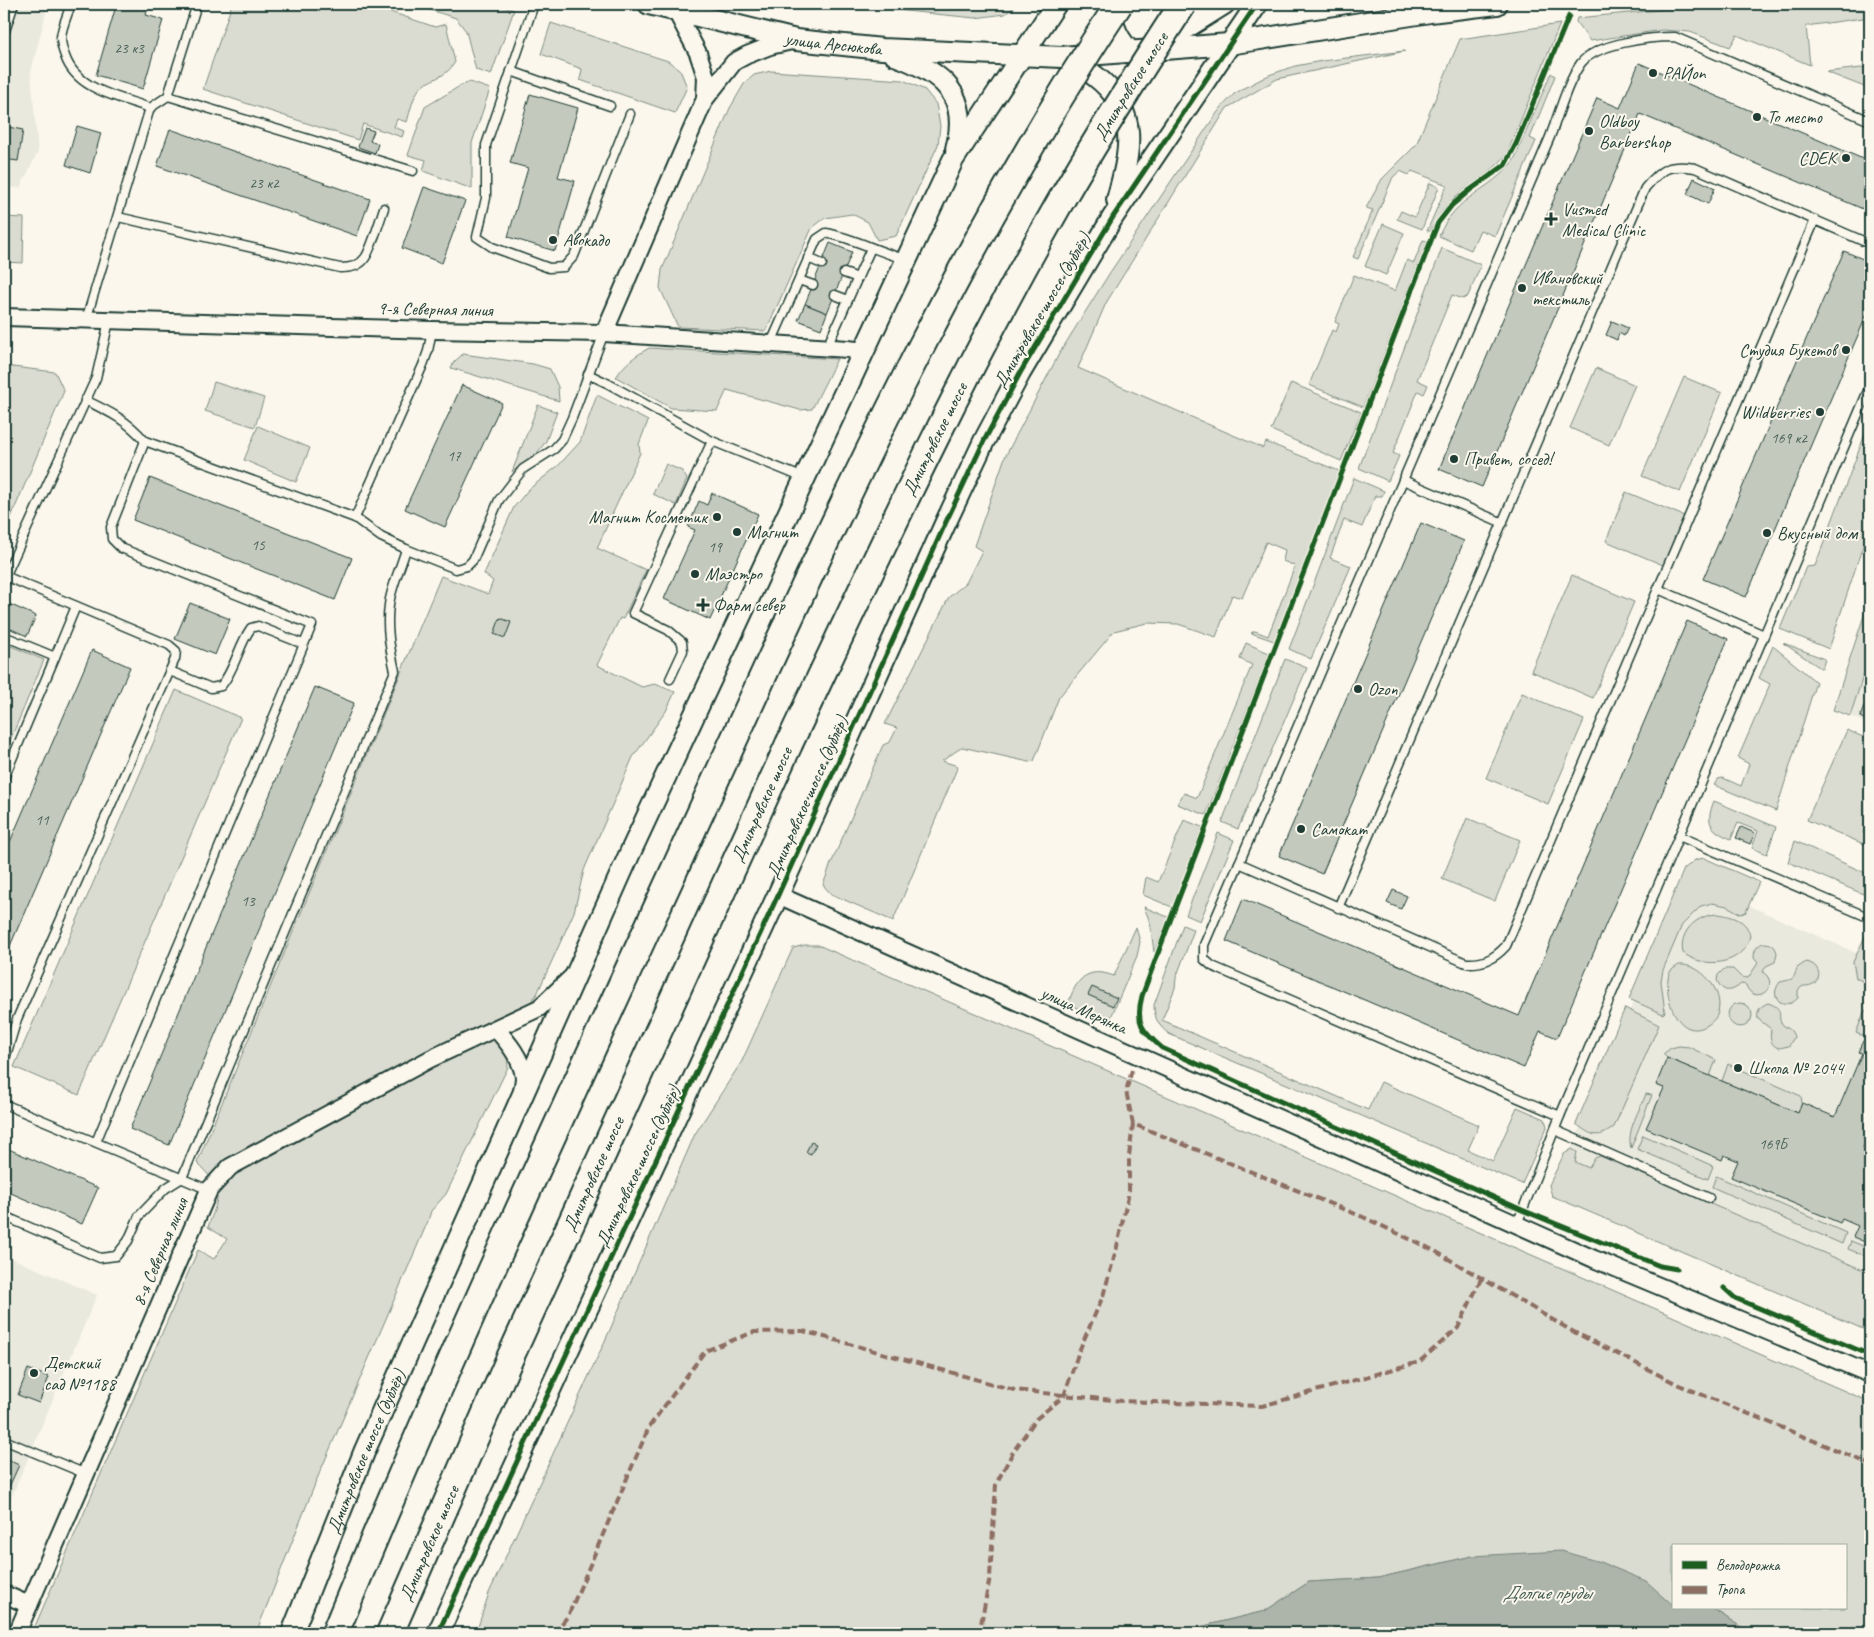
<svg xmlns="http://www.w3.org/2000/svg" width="1874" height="1637" font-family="Caveat,sans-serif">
  <rect width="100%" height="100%" fill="#fbf7ec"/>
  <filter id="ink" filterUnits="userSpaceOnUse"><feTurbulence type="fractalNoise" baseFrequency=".02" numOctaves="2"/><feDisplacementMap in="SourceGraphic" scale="10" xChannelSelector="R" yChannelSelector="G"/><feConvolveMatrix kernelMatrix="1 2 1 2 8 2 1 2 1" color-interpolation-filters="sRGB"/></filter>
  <g filter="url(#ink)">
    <g fill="#eae9de">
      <polygon points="4,4 48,4 31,72 38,152 20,188 4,187"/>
      <polygon points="1870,655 1870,725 1850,716"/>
      <polygon points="1686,878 1870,959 1870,1312 1560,1175"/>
      <polygon points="4,1255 97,1295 4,1515"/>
    </g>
    <g fill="#dbdcd1" stroke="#7d8c82">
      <path d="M232,4H367L435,27L446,24L455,62C445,79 432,77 420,88C413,96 410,112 407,122L397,119L394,127L404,131L402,137L363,124L358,140L203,89Z"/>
      <polygon points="410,4 494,4 514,10 491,75 476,70 466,31 456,18"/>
      <polygon points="836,4 1019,4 1005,14 975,18"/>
      <polygon points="1720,4 1870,4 1870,17 1806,26 1810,65 1737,35 1730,47 1690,32 1662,30 1590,41 1576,22 1577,18"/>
      <polygon points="551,23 668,61 680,70 687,87 675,113 580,80 582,69 541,54"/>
      <path d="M1560,24L1507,154C1496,168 1483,176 1468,187C1451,198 1439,213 1430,231H1427L1447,185L1412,171L1409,175L1400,171L1393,177L1358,259L1353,257L1373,210L1366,208L1382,179L1416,145L1460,39Z"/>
      <polygon points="1405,51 1277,79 1227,108 1106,303 1078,368 1263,448 1266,442 1339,471 1274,641 1251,633 1255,631 1268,636 1295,566 1283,561 1285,550 1266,542 1242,598 1232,595 1216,637 1178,624 1147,623 1114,631 1059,697 1034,761 1029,762 962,747 942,761 958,766 893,921 831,894 823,885 830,866 883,745 890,742 897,728 885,724 949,597 966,583 982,551 974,546 1005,457 1059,354 1109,274 1208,126 1220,109 1234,94 1248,86 1269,75 1295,66 1322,61"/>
      <polygon points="1870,67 1870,84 1867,84 1867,88 1826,72"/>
      <polygon points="771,71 903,80 925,90 936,104 940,126 938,145 896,236 877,240 868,222 852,214 825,218 812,228 766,331 678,327 660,288 662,270 730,108 744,84 754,75"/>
      <path d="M1551,73L1555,76L1530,138L1536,141L1495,236L1480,230L1471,250L1439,236C1455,195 1490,192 1514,160Z"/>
      <polygon points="470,82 490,89 472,143 472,189 423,171 426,160 408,155 425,107 460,86"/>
      <polygon points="1430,183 1439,187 1422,229 1397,219 1401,211 1415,217"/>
      <polygon points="4,217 24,218 23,263 4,262"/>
      <polygon points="1383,224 1404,233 1386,275 1365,266"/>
      <polygon points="1423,240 1427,241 1363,407 1309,385 1332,330 1336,332 1339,324 1335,322 1354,275 1395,291 1407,260 1414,263"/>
      <polygon points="1442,248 1481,265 1468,296 1463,299 1452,295 1417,380 1428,385 1424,394 1418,391 1393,453 1399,456 1388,481 1359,468"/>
      <path d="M649,348L837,359L812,409L800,410L727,390L717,411L671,408L616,377C625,363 635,356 649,348Z"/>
      <polygon points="463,354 533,364 550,369 558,387 559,401 451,368 454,362"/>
      <polygon points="4,366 55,372 64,391 4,534"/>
      <polygon points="1596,368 1635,385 1609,445 1570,428"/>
      <polygon points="1684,377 1722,393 1680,492 1642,476"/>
      <polygon points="214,382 264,398 255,427 205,411"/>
      <polygon points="1291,383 1361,412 1341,461 1271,430"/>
      <path d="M597,395L648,421L639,444L640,453L597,548L646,570L623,619L620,618L597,665L642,687L655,684L675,692L666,711L633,757L584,870L574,912L537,994L528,1005L492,1025L507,1055L508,1067L446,1194L431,1211L428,1221L317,1479L256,1633H32L198,1250L214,1259L227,1239L208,1227C220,1194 224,1189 197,1163L441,576L488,594L493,581L484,574L514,507L528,490L559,465L580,442Z"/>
      <polygon points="538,405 557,412 546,441 536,455 512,472"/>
      <polygon points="1870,421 1870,524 1829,649 1780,629 1806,567 1815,566"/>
      <polygon points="258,426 310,448 296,482 244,460"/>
      <polygon points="666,464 682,471 687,479 676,505 653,494"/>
      <polygon points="1354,478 1384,491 1382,496 1375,496 1362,527 1344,520 1330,558 1351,566 1311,659 1289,649"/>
      <polygon points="1626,492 1684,516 1663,565 1606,541"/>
      <polygon points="1572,575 1634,602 1593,698 1531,671"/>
      <polygon points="1870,597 1870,655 1850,716 1833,710"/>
      <polygon points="4,643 44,660 4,755"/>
      <polygon points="1246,643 1269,653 1206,815 1177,804 1184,793 1197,798 1252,665 1240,659"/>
      <polygon points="1783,643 1825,659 1822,669"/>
      <polygon points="1773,646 1816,682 1776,811 1714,785 1718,779 1723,778 1741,786 1749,764 1738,758 1770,684 1759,678"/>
      <polygon points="1285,659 1307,668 1238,829 1222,822"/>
      <polygon points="176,690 241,718 79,1095 14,1067"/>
      <polygon points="1522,693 1584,720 1548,804 1486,778"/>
      <polygon points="1847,730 1870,740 1870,825 1866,824 1863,833 1870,837 1866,845 1807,820"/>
      <path d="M1714,801L1776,827L1767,854L1752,848L1758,831L1738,823L1731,839C1710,830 1705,823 1714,801Z"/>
      <polygon points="1467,818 1520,840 1495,901 1442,879"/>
      <polygon points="1184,820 1202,827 1172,907 1143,895 1146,877 1158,882"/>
      <polygon points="1218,833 1234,840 1200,921 1186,915"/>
      <polygon points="1795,841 1870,875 1863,894 1788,862"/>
      <polygon points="1704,858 1759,882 1746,912 1741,914 1727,906 1712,903 1701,906 1682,925 1663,970 1661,981 1665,1012 1663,1014 1629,999 1684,869 1695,860"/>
      <polygon points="1144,907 1168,917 1154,952 1150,922"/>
      <path d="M1719,914C1734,917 1747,920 1750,936C1743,966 1704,969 1683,953C1678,931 1698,914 1719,914Z"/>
      <path d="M1183,925L1194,930L1176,978L1175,988L1162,1020L1368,1110L1381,1082L1479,1125L1468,1150L1493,1161L1517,1107L1545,1119L1547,1127L1522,1184L1169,1034C1159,1026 1154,1019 1154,1005Z"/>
      <path d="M1136,927L1140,942L1137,956L1109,1022L1068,1004C1076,979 1087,966 1114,976Z"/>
      <polygon points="1868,930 1870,931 1870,985 1856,978 1853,962"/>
      <path d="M1763,943C1771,943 1775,945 1777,953L1775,962L1766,966L1763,972C1783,987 1753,1007 1746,985L1741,984C1731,993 1722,993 1717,980L1718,975L1724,969H1733L1741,977L1748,978L1758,963L1754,958C1754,951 1756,946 1763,943Z"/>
      <polygon points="805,945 818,945 1870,1402 1870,1633 1750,1633 1712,1608 1845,1608 1845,1546 1673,1546 1673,1605 1472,1556 1378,1578 1309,1582 1265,1611 1175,1633 476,1633 489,1593 609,1332 695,1134 742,1061 793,948"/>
      <path d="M1806,962C1824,965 1823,987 1803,986L1798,990V998C1792,1004 1788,1005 1780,1002C1773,995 1775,989 1780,982C1793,979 1793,981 1797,968Z"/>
      <path d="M1679,965C1701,963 1724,991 1718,1012C1717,1018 1711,1023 1706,1026C1677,1042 1661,991 1670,972C1672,969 1676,967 1679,965Z"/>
      <path d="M1768,1003C1787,1009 1775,1018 1783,1025C1788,1029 1792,1029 1794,1037L1789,1046L1779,1048C1769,1045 1770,1037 1771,1029L1758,1019C1756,1011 1760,1006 1768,1003Z"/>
      <circle cx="1740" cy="1015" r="12"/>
      <polygon points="1870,1007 1870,1035 1869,1038 1856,1033 1864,1012"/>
      <path d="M1625,1008L1659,1025L1614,1127C1597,1141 1590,1134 1576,1124Z"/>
      <polygon points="1679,1046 1689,1047 1716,1060 1710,1076 1667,1058 1663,1054 1671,1048"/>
      <polygon points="1728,1064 1801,1096 1802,1103 1798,1113 1722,1081"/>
      <path d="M1646,1094L1652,1095L1631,1148C1626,1130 1640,1110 1646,1094Z"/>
      <polygon points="1643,1135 1713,1166 1708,1179 1637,1149"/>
      <polygon points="1572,1149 1577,1152 1575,1162 1589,1168 1595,1158 1600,1156 1870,1273 1870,1332 1552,1196 1549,1185 1564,1154"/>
      <polygon points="1716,1176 1846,1233 1842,1244 1712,1187"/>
      <polygon points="1851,1241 1870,1249 1870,1258 1848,1249"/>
    </g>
    <polygon fill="#adb4aa" stroke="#74847b" points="1561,1551 1600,1562 1646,1581 1673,1605 1673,1608 1712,1608 1750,1633 1175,1633 1265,1611 1309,1582 1378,1578 1472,1556"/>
    <g fill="#c4c9be" stroke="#1f3d34">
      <polygon points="107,4 149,4 146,15 163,20 143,89 96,75 116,6"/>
      <polygon points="1639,63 1870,162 1870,212 1640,114 1482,487 1439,469 1597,98 1620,108"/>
      <polygon points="530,94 578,108 558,177 575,181 555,251 508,237 528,168 510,163"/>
      <polygon points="77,126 101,133 90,173 66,165"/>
      <polygon points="8,127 23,130 18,161 4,159"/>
      <polygon points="365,128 374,131 370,141 378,144 375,153 358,147"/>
      <polygon points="170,129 370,199 357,236 157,166"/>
      <polygon points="1694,178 1715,188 1708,204 1687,194"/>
      <polygon points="424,187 465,201 442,263 402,248"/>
      <polygon points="830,243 852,252 827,313 805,304"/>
      <polygon points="1844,251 1870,262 1870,307 1746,597 1703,579"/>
      <polygon points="805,304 827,313 821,329 798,320"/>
      <polygon points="1612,321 1628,328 1624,336 1619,333 1617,340 1606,335"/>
      <polygon points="462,385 502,403 445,527 405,509"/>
      <polygon points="150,478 352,558 335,600 133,520"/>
      <polygon points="712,493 758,514 710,620 664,599 695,530 688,527 699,501 707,505"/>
      <polygon points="1421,523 1464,541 1322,874 1279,856"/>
      <polygon points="7,603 36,616 27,636 4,626 4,610"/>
      <polygon points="190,603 230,619 215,655 175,639"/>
      <polygon points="500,618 511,622 505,638 494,634"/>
      <polygon points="1687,621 1728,639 1557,1038 1540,1031 1524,1068 1226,941 1243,899 1519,1016"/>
      <polygon points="92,650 130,667 4,960 4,856"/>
      <polygon points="315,687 354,703 169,1145 130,1129"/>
      <polygon points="1865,704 1870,706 1870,722 1860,717"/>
      <polygon points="1741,827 1755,833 1750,844 1736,838"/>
      <polygon points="1393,890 1407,896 1401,909 1387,903"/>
      <polygon points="1092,987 1117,998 1113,1006 1088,995"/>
      <polygon points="1870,1035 1870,1130 1863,1148 1870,1151 1870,1244 1853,1237 1858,1226 1842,1219 1840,1223 1731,1177 1738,1161 1724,1155 1722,1160 1646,1128 1664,1088 1656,1085 1667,1058 1798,1113 1802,1103 1835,1117 1862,1053 1858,1052 1863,1041 1867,1042"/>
      <polygon points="811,1142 816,1144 811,1154 806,1152"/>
      <polygon points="4,1147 98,1188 82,1224 4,1190"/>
      <polygon points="28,1369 49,1377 39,1403 18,1395"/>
      <polygon points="4,1458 19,1465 4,1498"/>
    </g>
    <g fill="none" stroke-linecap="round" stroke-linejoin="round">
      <g stroke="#1f3d34" stroke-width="11">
        <g id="service">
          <path d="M71,4C68,14 62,26 61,37C61,43 63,51 65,56C76,90 120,97 150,108"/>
          <polyline points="197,4 168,96 413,171"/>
          <polyline points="534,4 486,145 486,198 477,237 492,247 549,268 564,267 574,256 630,114"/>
          <polyline points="4,34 14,4"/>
          <polyline points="511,71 610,106"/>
          <path d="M118,217L340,268C349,268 359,267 365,258C371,250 380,220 384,208"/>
          <polyline points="808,258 822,264"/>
          <polyline points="844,273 858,278"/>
          <polyline points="799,280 813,285"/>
          <polyline points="835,295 848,300"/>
          <polyline points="86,320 150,108 168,96"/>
          <path d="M771,343L817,239L826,233C854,238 878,252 905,259"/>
          <polyline points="827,347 871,248"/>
          <polyline points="588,374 607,383 712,441 804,478"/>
          <path d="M85,400C110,412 127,420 145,441L355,518L381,537L406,549L456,569L467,566L473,560L499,500L523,469L554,449L562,440L572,418L604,333"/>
          <polyline points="1403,480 1503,523"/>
          <polyline points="355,518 423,365 428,351 432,330"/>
          <polyline points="4,579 96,378 109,321"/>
          <polyline points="1658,589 1764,635"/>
          <polyline points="4,636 55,657 4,778"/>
          <polyline points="55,657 76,606"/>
          <path d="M170,671L211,688L221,686C235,670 238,646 251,628L258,626L303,644"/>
          <polyline points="670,679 683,651 682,642 668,630 633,613 712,441"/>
          <polyline points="1679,836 1870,918"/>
          <path d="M1239,863L1466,963C1483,964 1494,959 1506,946L1815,220"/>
          <path d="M1338,908L1645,188C1662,168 1669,164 1695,168L1870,244"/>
          <polyline points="4,1062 17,1019 175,659 176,651 169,645 5,576"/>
          <polyline points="4,1104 209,1190"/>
          <path d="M1560,1116L1212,966L1204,959V945L1550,137C1559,114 1567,83 1581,63C1597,43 1650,37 1675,37L1870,121"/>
          <polyline points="1555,1130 1709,1198"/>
          <polyline points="96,1142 312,625 121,548 112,539 111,527 145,441"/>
          <path d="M4,1216L100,1258L116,1256L128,1241L139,1216L166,1188L182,1178L395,671C390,649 386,628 389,605C391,587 401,567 406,549"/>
          <polyline points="1517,1224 1560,1116 1870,386"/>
          <polyline points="4,1440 86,1474"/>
        </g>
      </g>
      <g stroke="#1f3d34" stroke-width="20">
        <g id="minor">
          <polyline points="676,11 698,53 706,77 705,99"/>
          <polyline points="4,317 432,330 604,333 848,349 864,351"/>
          <polyline points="604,333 705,99 734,62 747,55 770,46 796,40"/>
          <polyline points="778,895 1594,1259 1870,1374"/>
          <path d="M496,1029C508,1042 522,1059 524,1077C524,1082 522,1089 522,1094"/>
          <polyline points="4,1594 29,1605"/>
          <polyline points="17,1633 209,1190 230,1167 430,1059 539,1008 573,976"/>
        </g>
      </g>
      <g stroke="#1f3d34" stroke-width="24">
        <g id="tertiary">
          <path id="s1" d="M649,4L796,40L882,49L1062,57L1229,44L1430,12L1497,4"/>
          <path d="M1110,8C1113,27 1118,40 1132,53"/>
          <polyline points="1157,42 1181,31 1224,4"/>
          <path d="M895,55C942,72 971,95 956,149"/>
          <path d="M1068,60C1077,65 1087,69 1095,76C1141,111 1130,152 1117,200"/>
          <path id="s2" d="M292,1633L365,1450L630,853L953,160L1056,4"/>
          <polyline points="438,1633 778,895 945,524 984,441 1020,373 1113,217 1257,4"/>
        </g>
      </g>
      <g stroke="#1f3d34" stroke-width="30">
        <g id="trunk">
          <path d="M335,1633C461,1326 604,1025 742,722"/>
          <path id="s3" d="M390,1633L509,1360L789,744"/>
        </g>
      </g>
      <use href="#service" stroke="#fbf7ec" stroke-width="8"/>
      <use href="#minor" stroke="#fbf7ec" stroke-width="16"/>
      <use href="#tertiary" stroke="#fbf7ec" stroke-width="20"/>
      <use href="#trunk" stroke="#fbf7ec" stroke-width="26"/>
      <g stroke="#1f3d34" stroke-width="30" stroke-linecap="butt">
        <g id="trunk-bridge">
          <path d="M742,722C854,476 970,230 1119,4"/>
          <path id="s4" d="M789,744C875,562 959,379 1059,204C1098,136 1140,70 1183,4"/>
        </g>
      </g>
      <use href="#trunk-bridge" stroke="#fbf7ec" stroke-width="26"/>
      <g stroke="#8d6e63" stroke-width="4" stroke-dasharray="8 4" stroke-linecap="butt">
        <polyline points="1132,1070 1126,1091 1133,1124 1363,1217 1435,1251 1572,1331 1679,1385 1870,1464"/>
        <polyline points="554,1633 568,1616 649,1427 705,1351 754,1332 803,1331 1014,1390 1122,1401 1262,1406 1419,1362 1458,1328 1481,1279"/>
        <polyline points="976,1633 980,1629 990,1577 996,1484 1013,1452 1036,1419 1064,1396 1079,1351 1103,1296 1116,1251 1129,1192 1129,1156 1133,1124"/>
      </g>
      <g stroke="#fbf7ec" stroke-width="8">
        <g id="cycleway">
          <path d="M1569,16L1516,144L1505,165L1470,190L1452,205L1438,223L1432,238L1173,913L1142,996C1135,1023 1142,1031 1162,1048L1522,1210L1660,1266L1677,1269"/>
          <polyline points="1724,1288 1735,1298 1870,1355"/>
          <polyline points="438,1633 778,895 945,524 984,441 1020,373 1113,217 1257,4"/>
        </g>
      </g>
      <use href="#cycleway" stroke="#1b5e20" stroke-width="5"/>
    </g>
  </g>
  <g fill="#1f3d34" stroke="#fbf7ec" stroke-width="2">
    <circle cx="1653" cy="73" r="5"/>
    <circle cx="1757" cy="117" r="5"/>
    <circle cx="1589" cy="131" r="5"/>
    <circle cx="1846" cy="158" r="5"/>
    <path d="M1548.5 211.5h5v5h5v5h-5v5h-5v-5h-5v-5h5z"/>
    <circle cx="553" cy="240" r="5"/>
    <circle cx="1522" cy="288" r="5"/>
    <circle cx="1846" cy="350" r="5"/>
    <circle cx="1820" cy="412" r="5"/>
    <circle cx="1454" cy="459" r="5"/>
    <circle cx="717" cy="517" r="5"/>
    <circle cx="737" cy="532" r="5"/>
    <circle cx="1767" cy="533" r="5"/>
    <circle cx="695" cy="574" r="5"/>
    <path d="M700.5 597.5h5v5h5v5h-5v5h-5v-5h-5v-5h5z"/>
    <circle cx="1358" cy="689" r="5"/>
    <circle cx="1301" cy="829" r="5"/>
    <circle cx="1738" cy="1068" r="5"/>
    <circle cx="34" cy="1373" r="5"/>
  </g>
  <g text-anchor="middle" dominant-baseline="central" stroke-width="4" stroke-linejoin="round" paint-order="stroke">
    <g font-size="15" fill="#486056">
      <text x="129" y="48">23 к3</text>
      <text x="264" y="183">23 к2</text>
      <text x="1789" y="438">169 к2</text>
      <text x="454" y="456">17</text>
      <text x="258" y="545">15</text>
      <text x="715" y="547">19</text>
      <text x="42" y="820">11</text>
      <text x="248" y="901">13</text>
      <text x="1773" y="1144">169Б</text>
    </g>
    <g font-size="18" fill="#1f3d34" stroke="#fbf7ec">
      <text stroke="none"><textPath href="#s1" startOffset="189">улица Арсюкова</textPath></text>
      <text stroke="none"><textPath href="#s4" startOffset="742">Дмитровское шоссе</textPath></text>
      <text transform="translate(435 309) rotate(1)">9-я Северная линия</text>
      <text transform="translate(1042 310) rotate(-60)">Дмитровское шоссе (дублёр)</text>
      <text stroke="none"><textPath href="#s4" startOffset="338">Дмитровское шоссе</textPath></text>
      <text transform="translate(807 797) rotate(-66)">Дмитровское шоссе (дублёр)</text>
      <text stroke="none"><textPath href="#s3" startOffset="908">Дмитровское шоссе</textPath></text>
      <text transform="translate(1084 1010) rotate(24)">улица Мерянка</text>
      <text transform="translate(638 1166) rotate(-65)">Дмитровское шоссе (дублёр)</text>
      <text stroke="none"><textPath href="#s3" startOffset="502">Дмитровское шоссе</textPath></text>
      <text transform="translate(160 1252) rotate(-67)">8-я Северная линия</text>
      <text stroke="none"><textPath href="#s2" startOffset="196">Дмитровское шоссе (дублёр)</textPath></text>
      <text stroke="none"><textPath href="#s3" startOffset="98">Дмитровское шоссе</textPath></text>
    </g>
    <g font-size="18" fill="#1f3d34" stroke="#fbf7ec" text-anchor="start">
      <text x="1663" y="73">РАЙon</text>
      <text x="1767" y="117">То место</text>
      <text x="1599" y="121">Oldboy<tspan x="1599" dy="21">Barbershop</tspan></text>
      <text x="1836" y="158" text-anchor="end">CDEK</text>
      <text x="1562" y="209">Vusmed<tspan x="1562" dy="21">Medical Clinic</tspan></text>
      <text x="563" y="240">Авокадо</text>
      <text x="1532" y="278">Ивановский<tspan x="1532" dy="21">текстиль</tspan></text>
      <text x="1836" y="350" text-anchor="end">Студия Букетов</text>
      <text x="1810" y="412" text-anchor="end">Wildberries</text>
      <text x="1464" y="459">Привет, сосед!</text>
      <text x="707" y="517" text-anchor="end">Магнит Косметик</text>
      <text x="747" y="532">Магнит</text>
      <text x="1777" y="533">Вкусный дом</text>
      <text x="705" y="574">Маэстро</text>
      <text x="713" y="605">Фарм север</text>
      <text x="1368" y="689">Ozon</text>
      <text x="1311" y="829">Самокат</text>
      <text x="1748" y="1068">Школа № 2044</text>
      <text x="44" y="1363">Детский<tspan x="44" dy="21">сад №1188</tspan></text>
    </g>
    <g font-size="19" font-style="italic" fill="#425b52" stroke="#fbf7ec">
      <text x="1547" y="1593">Долгие пруды</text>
    </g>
  </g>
  <rect width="1874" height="1637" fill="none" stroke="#fbf7ec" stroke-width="20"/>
  <rect x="10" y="10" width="1854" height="1617" fill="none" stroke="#1f3d34" stroke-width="2" filter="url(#ink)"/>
  <rect x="1672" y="1544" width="175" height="65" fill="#fbf7ec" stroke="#a3ada2"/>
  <rect x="1682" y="1561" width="25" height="8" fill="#1b5e20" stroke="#a3ada2"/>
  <text x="1716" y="1570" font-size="15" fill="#1f3d34">Велодорожка</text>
  <rect x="1682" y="1586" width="25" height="8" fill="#8d6e63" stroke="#a3ada2"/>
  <text x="1716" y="1594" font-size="15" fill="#1f3d34">Тропа</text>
</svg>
